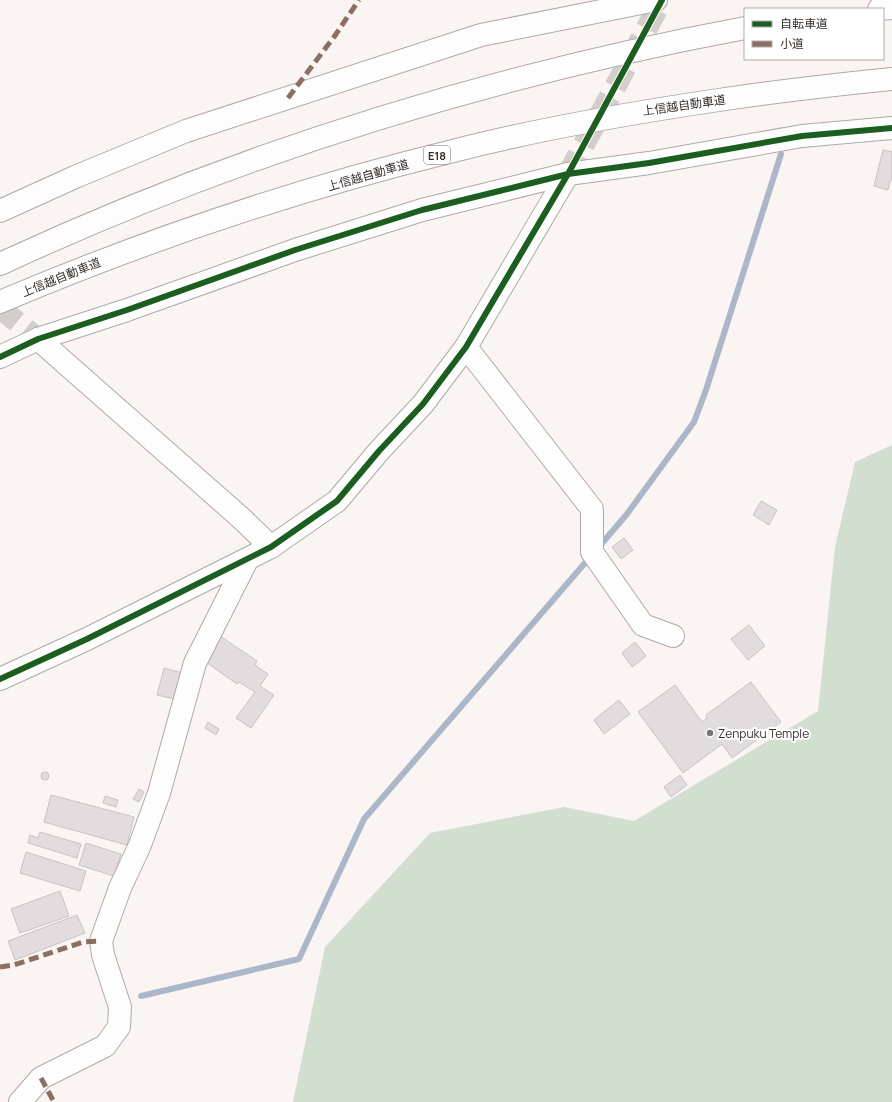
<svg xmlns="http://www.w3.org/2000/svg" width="892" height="1102" font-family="Manrope,'Noto Sans JP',sans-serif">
  <rect width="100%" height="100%" fill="#faf4f3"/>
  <polygon fill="#d1ded0" points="892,445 892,1102 293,1102 325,947 430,833 564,807 634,821 818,711 835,547 855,462"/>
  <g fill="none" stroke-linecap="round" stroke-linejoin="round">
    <g stroke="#abb6c9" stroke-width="6">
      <polyline points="598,548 627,514 694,422 706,390 781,154"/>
      <polyline points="141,996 299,959 364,819 591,556"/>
    </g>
  </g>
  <g fill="#e3dcde" stroke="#c8c2c4">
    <polygon points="883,150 892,152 892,180 890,180 888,190 874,186"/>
    <polygon points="761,501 777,510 769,525 753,515"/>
    <polygon points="624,538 633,550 621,559 612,547"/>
    <polygon points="749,625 765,646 748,660 731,639"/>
    <polygon points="220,636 257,661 255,665 268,674 260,686 274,695 251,728 236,718 255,692 239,682 237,684 203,660"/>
    <polygon points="635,642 646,656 632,667 622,653"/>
    <polygon points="164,668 186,674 179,700 157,695"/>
    <polygon points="751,682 781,722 732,758 722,744 683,773 638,712 675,685 702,722 707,718 706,715"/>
    <polygon points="619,700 630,714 604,734 594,720"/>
    <polygon points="208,722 219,729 216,735 205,728"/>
    <circle cx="45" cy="776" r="4"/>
    <polygon points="680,775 687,785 671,797 664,787"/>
    <polygon points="139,789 144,792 139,802 133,799"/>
    <polygon points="51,795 134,817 127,845 44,822"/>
    <polygon points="105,796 118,800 116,807 103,803"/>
    <polygon points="40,832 81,844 77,858 28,843 30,835 38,838"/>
    <polygon points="86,843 121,854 114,876 79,865"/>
    <polygon points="26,852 86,871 80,891 20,873"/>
    <polygon points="60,891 69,916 20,933 11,909"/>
    <polygon points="77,915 85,933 15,960 8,941"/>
  </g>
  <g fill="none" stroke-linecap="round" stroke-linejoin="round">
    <g stroke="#d3cdcb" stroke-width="22" stroke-dasharray="22 11" stroke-linecap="butt">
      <polyline points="568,174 662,0"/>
      <polyline points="0,308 38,339"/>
    </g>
    <g stroke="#b0a9a7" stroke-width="24">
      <g id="minor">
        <polyline points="0,211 75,177 186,131 481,35 656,0"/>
        <polyline points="38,339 241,518 271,547"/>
        <polyline points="466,347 592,509 592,552 643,625 673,636"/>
        <polyline points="0,357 38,339 127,310 295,250 422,210 568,174 649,163 802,136 892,128"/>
        <polyline points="0,679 87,639 271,547 337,501 379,451 423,404 466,347 568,174"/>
        <polyline points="20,1102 41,1078 105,1046 119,1027 120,1007 103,955 101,941 120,888 140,845 159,793 195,663 247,560"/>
      </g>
    </g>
    <g stroke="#b0a9a7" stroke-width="24">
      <g id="highway">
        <polyline points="879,9 892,8"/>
        <path d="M0,264C237,154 489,76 745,28"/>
        <path d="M0,302C146,240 298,189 453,151C538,129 625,114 712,101C772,92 832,85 892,79"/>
      </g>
    </g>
    <use href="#minor" stroke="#fefdfd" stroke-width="22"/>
    <use href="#highway" stroke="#fefdfd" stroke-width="22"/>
    <g stroke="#8d6e63" stroke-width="5" stroke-dasharray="10 5" stroke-linecap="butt">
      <polyline points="288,98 334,37 359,0"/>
      <polyline points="0,967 14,965 83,942 101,941"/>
      <polyline points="41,1078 54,1102"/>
    </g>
    <g stroke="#fff" stroke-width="8">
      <g id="cycleway">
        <polyline points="0,357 38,339 127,310 295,250 422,210 568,174 649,163 802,136 892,128"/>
        <polyline points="0,679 87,639 271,547 337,501 379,451 423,404 466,347 568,174 662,0"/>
      </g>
    </g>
    <use href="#cycleway" stroke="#1b5e20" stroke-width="6"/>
  </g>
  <circle fill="#7c7572" stroke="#fff" stroke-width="1.5" cx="710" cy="733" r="4"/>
  <g text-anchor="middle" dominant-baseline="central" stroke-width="4" stroke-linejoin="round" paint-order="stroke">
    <rect fill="#fff" stroke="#746e6b" stroke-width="1" x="424" y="146" width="26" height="18" rx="3"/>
    <g font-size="11" font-weight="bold" fill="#38302c">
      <text x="437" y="155">E18</text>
    </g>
    <g font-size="12" fill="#38302c" stroke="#fff">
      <text transform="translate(684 105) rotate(-8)">上信越自動車道</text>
      <text transform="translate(368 175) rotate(-16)">上信越自動車道</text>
      <text transform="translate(61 277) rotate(-22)">上信越自動車道</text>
    </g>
    <g font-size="12" fill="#38302c" stroke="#fff" text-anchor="start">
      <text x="718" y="733">Zenpuku Temple</text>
    </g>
  </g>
  <rect x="744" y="8" width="140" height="52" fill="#ffffff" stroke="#afacab"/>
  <rect x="752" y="21" width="20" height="6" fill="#1b5e20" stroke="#afacab"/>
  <text x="780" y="28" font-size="12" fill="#38302c">自転車道</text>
  <rect x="752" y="41" width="20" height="6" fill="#8d6e63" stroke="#afacab"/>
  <text x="780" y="48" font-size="12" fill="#38302c">小道</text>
</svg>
